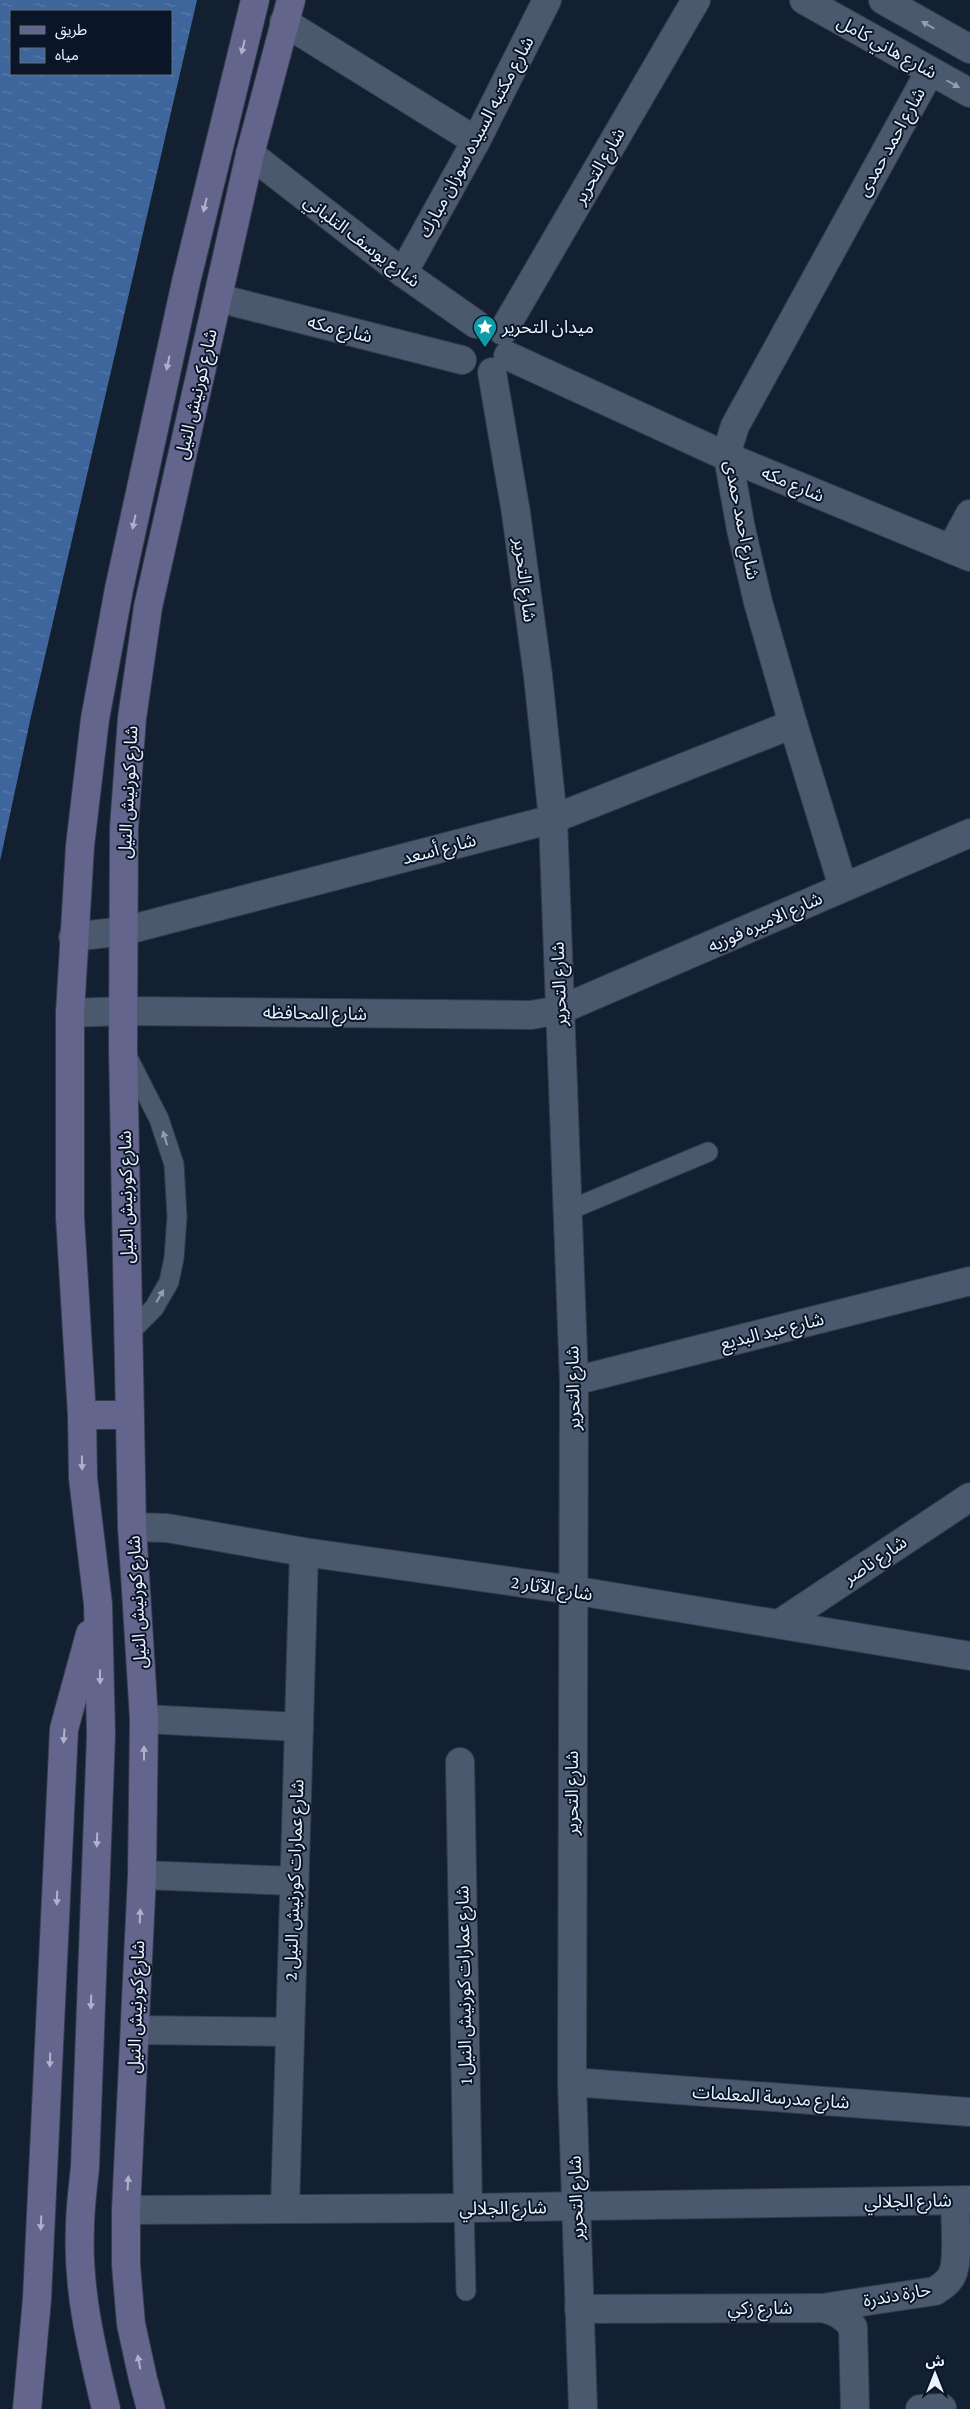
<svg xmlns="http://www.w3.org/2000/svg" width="970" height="2409" font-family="'Crimson Pro','Noto Sans Arabic',serif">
  <defs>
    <pattern id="water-ripples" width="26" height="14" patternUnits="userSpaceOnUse" patternTransform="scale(1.25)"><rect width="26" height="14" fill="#3e669d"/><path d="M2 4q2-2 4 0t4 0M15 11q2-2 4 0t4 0" fill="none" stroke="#5a7cac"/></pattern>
  </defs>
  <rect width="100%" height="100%" fill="#132031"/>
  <path fill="url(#water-ripples)" fill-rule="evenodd" d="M0,0H197L30,721L0,861ZM11,11H171V74H11Z"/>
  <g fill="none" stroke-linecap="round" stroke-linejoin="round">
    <g stroke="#343c4b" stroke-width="21">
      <g id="service">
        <polyline points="126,1054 159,1119 174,1164 177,1217 174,1258 169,1282 154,1308 129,1333"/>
        <polyline points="567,1211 708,1152"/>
        <polyline points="464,2208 466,2291"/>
      </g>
    </g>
    <g stroke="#343c4b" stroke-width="30">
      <g id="minor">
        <polyline points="804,0 970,93"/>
        <polyline points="883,0 970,49"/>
        <polyline points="284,22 476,141"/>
        <polyline points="250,154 403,273 476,324"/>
        <polyline points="403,273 476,141 547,0"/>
        <polyline points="218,298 462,360"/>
        <polyline points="503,331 696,0"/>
        <polyline points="508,356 728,457 970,557"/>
        <polyline points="492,372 516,513 538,676 553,819 574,1381 572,2082 583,2409"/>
        <polyline points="951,549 970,514"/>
        <polyline points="843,887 793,724 758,602 741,529 728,457 728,448 735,426 930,71"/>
        <polyline points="73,937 124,931 553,819 793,724"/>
        <polyline points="70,1013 124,1011 531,1015 560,1010 970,833"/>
        <polyline points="574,1381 970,1281"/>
        <polyline points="132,1527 167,1528 304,1552 572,1590 970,1656"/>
        <polyline points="779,1624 970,1497"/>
        <polyline points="144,1719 299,1727"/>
        <polyline points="460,1762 468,2208"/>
        <polyline points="142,1875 294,1881"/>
        <polyline points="136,2030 290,2032"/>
        <polyline points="572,2082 970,2112"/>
        <polyline points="285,2209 304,1552"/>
        <polyline points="126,2210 468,2208 970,2200"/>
        <path d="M822,2308L935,2291C941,2287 948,2283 952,2275C959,2262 955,2218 955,2201"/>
        <path d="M579,2309L822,2308C836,2311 844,2316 853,2327L855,2409"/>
        <polyline points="920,2409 942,2408"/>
      </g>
    </g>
    <g stroke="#343c4b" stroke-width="30">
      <g id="secondary">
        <polyline points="82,1415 130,1415"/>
        <polyline points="27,2409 37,2299 64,1729 90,1634"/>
        <path d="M106,2409C92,2350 77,2289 80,2228C80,2208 83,2187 85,2167L101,1735L98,1604L83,1478L82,1415L70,1217V1013L80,846L95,719L119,589L186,282L255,0"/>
        <polyline points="151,2409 143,2379 131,2324 126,2265 126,2210 142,1875 144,1719 132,1527 123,1048 124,828 132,718 148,607 250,154 291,0"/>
      </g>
    </g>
    <use href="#service" stroke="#4b596e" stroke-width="19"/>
    <use href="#minor" stroke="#4b596e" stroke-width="28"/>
    <use href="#secondary" stroke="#64658d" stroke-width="28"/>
  </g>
  <defs><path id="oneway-solid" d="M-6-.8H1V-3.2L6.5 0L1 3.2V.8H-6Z" transform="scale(1.25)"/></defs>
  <g fill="#939eaf">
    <use href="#oneway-solid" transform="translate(928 25) rotate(-150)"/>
    <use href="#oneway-solid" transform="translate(953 84) rotate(30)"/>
    <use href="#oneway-solid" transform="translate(165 1138) rotate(-107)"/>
    <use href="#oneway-solid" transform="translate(160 1296) rotate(-60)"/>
  </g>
  <g fill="#aeb3cc">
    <use href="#oneway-solid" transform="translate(243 47) rotate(104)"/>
    <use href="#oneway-solid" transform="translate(205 205) rotate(104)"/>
    <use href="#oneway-solid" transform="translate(168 363) rotate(102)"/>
    <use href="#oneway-solid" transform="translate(134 522) rotate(102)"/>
    <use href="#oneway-solid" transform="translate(82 1463) rotate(89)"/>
    <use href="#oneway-solid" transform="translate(100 1677) rotate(89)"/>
    <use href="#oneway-solid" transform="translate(64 1736) rotate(94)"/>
    <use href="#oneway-solid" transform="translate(144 1753) rotate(-90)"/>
    <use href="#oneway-solid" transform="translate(97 1840) rotate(92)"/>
    <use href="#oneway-solid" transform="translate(57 1898) rotate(92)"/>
    <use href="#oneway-solid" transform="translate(140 1916) rotate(-88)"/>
    <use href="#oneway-solid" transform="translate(91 2002) rotate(92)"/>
    <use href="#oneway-solid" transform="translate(50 2060) rotate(92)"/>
    <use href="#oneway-solid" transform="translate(128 2183) rotate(-87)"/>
    <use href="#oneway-solid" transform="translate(41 2223) rotate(93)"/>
    <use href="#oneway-solid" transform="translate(139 2362) rotate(-101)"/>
  </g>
  <defs>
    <g id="sight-pin" transform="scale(1.25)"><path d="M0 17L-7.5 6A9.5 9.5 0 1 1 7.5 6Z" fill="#0f9aa8" stroke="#0a1627"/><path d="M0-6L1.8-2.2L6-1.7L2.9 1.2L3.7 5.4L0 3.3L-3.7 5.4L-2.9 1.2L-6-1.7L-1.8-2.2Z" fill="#fff"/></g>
  </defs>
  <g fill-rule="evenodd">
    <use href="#sight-pin" x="485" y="327"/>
  </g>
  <g text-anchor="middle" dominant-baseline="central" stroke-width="4" stroke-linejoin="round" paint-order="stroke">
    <g font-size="18" fill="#eaf3ff" stroke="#0a1627">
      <text transform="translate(887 47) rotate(29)">شارع هاني كامل</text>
      <text transform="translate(476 137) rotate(-62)">شارع مكتبه السيده سوزان مبارك</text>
      <text transform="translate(891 142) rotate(-61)">شارع احمد حمدى</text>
      <text transform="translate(599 166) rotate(-60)">شارع التحرير</text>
      <text transform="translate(362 241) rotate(37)">شارع يوسف التلباني</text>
      <text transform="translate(340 329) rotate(14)">شارع مكه</text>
      <text transform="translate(196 394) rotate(-77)">شارع كورنيش النيل</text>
      <text transform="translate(793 484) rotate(23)">شارع مكه</text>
      <text transform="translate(742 520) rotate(79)">شارع احمد حمدى</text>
      <text transform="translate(525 580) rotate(83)">شارع التحرير</text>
      <text transform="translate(128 792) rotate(-87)">شارع كورنيش النيل</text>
      <text transform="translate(439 849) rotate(-15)">شارع أسعد</text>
      <text transform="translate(765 922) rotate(-24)">شارع الاميره فوزيه</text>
      <text transform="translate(559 984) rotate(-92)">شارع التحرير</text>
      <text transform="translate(315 1013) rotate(1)">شارع المحافظه</text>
      <text transform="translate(126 1197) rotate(-91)">شارع كورنيش النيل</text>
      <text transform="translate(772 1331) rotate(-14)">شارع عبد البديع</text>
      <text transform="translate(573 1388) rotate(-91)">شارع التحرير</text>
      <text transform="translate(875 1560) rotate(-34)">شارع ناصر</text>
      <text transform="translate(552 1588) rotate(9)">شارع الآثار 2</text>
      <text transform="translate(137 1602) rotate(-93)">شارع كورنيش النيل</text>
      <text transform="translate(572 1793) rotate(-90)">شارع التحرير</text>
      <text transform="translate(294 1880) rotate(-88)">شارع عمارات كورنيش النيل 2</text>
      <text transform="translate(464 1985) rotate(-91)">شارع عمارات كورنيش النيل 1</text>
      <text transform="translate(136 2007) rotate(-88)">شارع كورنيش النيل</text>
      <text transform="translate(771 2097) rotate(4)">شارع مدرسة المعلمات</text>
      <text transform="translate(576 2198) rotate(-92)">شارع التحرير</text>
      <text transform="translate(908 2201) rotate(-1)">شارع الجلالي</text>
      <text transform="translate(503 2208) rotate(-1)">شارع الجلالي</text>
      <text transform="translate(897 2295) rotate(-10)">حارة دندرة</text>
      <text x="760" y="2308">شارع زكي</text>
    </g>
    <g font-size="18" fill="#eaf3ff" stroke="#0a1627" text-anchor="start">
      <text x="502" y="327">ميدان التحرير</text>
    </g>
  </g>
  <rect x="10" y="10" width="162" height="65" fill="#0a1627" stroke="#646e7d"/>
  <rect x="20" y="26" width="25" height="8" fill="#64658d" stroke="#646e7d"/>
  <text x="55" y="35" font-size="15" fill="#eaf3ff">طريق</text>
  <rect x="20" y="48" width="25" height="15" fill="url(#water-ripples)" stroke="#646e7d"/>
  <text x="55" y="60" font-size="15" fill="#eaf3ff">مياه</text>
  <g transform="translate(935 2374)" stroke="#0a1627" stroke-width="4" paint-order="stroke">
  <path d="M0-4L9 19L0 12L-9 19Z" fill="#eaf3ff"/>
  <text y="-8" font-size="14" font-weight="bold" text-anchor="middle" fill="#eaf3ff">ش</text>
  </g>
</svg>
